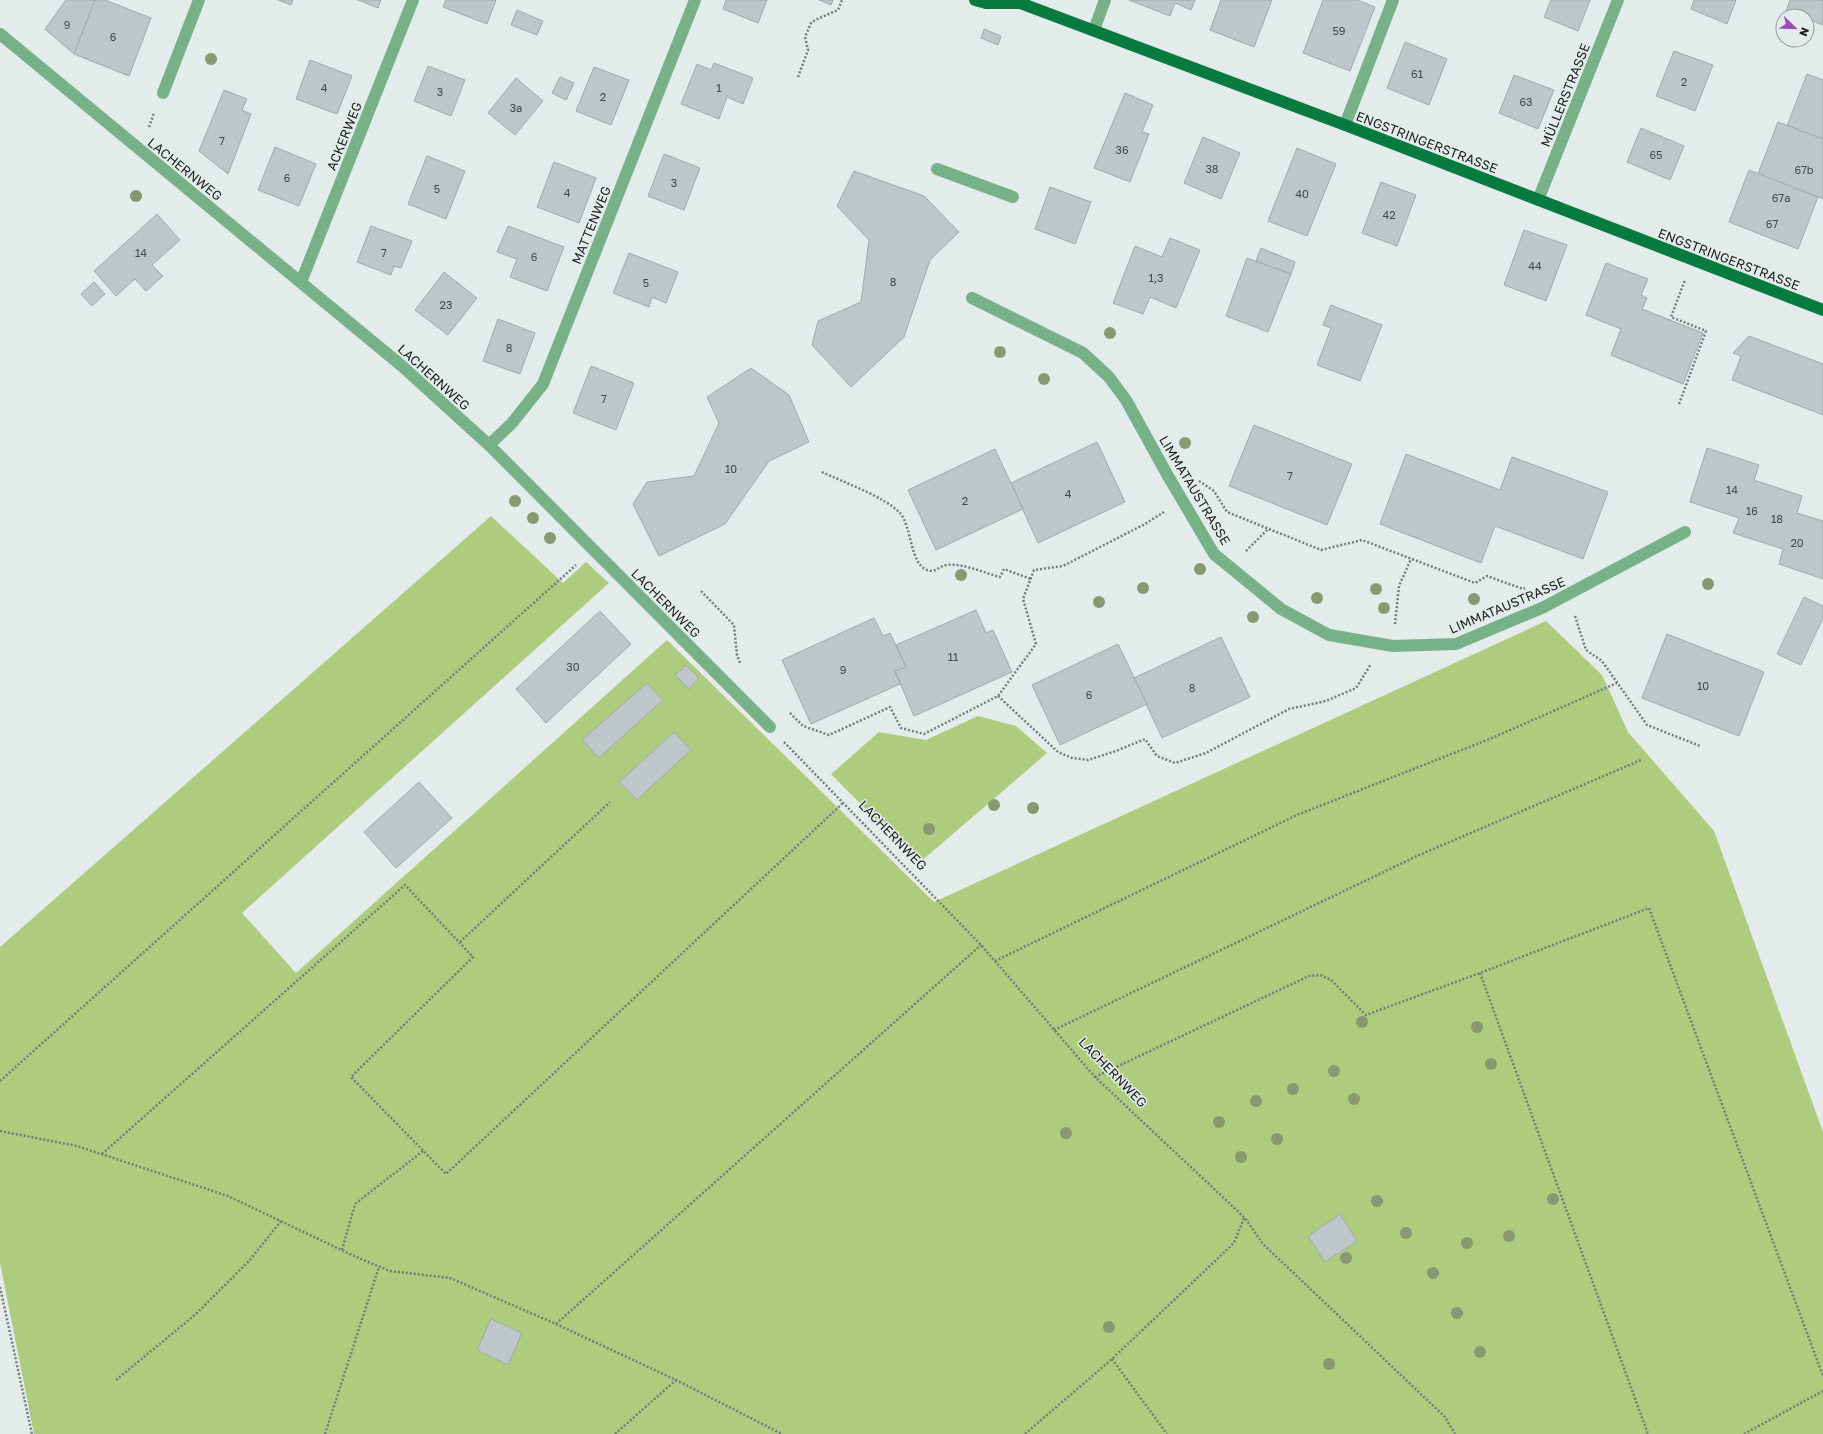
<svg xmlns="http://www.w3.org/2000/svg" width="1823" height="1434" font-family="'Golos Text',sans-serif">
  <rect width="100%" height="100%" fill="#e3ecea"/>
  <g fill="#aecc7e">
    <polygon points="491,516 563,583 586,562 609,583 242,913 296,973 667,640 934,902 1546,621 1602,675 1628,732 1714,831 1823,1132 1823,1434 34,1434 0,1263 0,947"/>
    <polygon points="978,716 1016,726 1047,753 919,863 831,774 879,732 926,740"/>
  </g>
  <g fill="#bdc6c8" stroke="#a1aaab">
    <polygon points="66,0 95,0 74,54 45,29"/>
    <polygon points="95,0 105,0 151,18 129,76 74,54"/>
    <polygon points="278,0 293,0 291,5"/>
    <polygon points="358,0 381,0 378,8"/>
    <polygon points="446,0 496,0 487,24 443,7"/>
    <polygon points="726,0 767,0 758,23 723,9"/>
    <polygon points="819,0 833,0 831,5"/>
    <polygon points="1129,0 1195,0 1191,10 1175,3 1170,16"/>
    <polygon points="1221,0 1272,0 1254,47 1210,30"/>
    <polygon points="1323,0 1357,0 1375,7 1350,71 1303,53"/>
    <polygon points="1551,0 1590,0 1578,31 1544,17"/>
    <polygon points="1694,0 1736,0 1727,24 1691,9"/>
    <polygon points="1790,0 1823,0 1823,25 1807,19 1807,16 1800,16 1786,11"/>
    <polygon points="517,10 543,21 537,35 511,25"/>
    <polygon points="984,29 1001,36 998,45 981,38"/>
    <polygon points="1405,42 1447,59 1429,105 1387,88"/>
    <polygon points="1674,51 1713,65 1695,111 1656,96"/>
    <polygon points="310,60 352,76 337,114 296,99"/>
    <polygon points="714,63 753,78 743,104 727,97 719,119 681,104 697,64 711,70"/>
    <polygon points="428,66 465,80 451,116 414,101"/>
    <polygon points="594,67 629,80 611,125 576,111"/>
    <polygon points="1807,74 1823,80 1823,139 1787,126"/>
    <polygon points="1514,75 1554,90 1538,129 1499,113"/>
    <polygon points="560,77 574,83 566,100 552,93"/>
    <polygon points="516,78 543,101 515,135 488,113"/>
    <polygon points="224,90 247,99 242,110 251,114 228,174 199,151"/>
    <polygon points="1125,93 1153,105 1142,132 1149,134 1130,182 1094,168"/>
    <polygon points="1778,122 1823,139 1823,199 1758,174"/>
    <polygon points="1641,128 1684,146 1670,180 1627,162"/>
    <polygon points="1203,137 1240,153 1221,199 1184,183"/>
    <polygon points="275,147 316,164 299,206 258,190"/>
    <polygon points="1297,148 1336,164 1307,236 1268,221"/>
    <polygon points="664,154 700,168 684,210 648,196"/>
    <polygon points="427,156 465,171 446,219 408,204"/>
    <polygon points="554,162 596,178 579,223 537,207"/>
    <polygon points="1749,170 1818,197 1798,249 1729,222"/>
    <polygon points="854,171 924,196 959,232 930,260 904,337 851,387 812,345 818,321 861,302 869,240 837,206"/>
    <polygon points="1381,182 1416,195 1397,246 1362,233"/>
    <polygon points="1050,187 1091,202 1075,244 1035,229"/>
    <polygon points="157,214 180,240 152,265 163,276 146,291 135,279 116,296 94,271"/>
    <polygon points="371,226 412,241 401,268 394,266 391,275 357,262"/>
    <polygon points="508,226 564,247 547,291 510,277 517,259 497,252"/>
    <polygon points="1524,230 1567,245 1546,301 1504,285"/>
    <polygon points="1170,238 1200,250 1176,308 1150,297 1143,314 1113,303 1135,246 1162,257"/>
    <polygon points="1261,248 1295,262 1291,274 1256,261"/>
    <polygon points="629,253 678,272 666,303 652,297 649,307 613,293"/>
    <polygon points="1247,258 1291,274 1268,332 1226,316"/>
    <polygon points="1606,263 1648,279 1641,295 1647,298 1642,309 1703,333 1683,384 1611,355 1621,329 1586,315"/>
    <polygon points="444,272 477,298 448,335 415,310"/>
    <polygon points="94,282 105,294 92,306 81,294"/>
    <polygon points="1331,305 1382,325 1360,381 1317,365 1331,328 1323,325"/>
    <polygon points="498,319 535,333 520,374 483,361"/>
    <polygon points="1749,336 1823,364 1823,415 1732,380 1741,356 1733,353"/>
    <polygon points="591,366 634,383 616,430 573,413"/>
    <polygon points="751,368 789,395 809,442 769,461 725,524 659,556 633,504 647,482 694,476 719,423 707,397"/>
    <polygon points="1254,425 1352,464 1327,525 1229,486"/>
    <polygon points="1097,442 1125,502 1038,543 1011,483"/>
    <polygon points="1707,448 1759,465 1754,480 1802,496 1797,513 1823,521 1823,579 1779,564 1783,549 1733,533 1739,518 1690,502"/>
    <polygon points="995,449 1023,509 936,550 908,490"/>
    <polygon points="1406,454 1500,490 1512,457 1608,492 1583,559 1495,526 1481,563 1380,524"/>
    <polygon points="1804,597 1823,606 1823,618 1801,665 1777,654"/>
    <polygon points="976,610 986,633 993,630 1012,672 914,716 895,671 906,667 896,645"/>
    <polygon points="600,611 631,644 546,723 516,689"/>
    <polygon points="874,618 883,636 890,633 906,667 895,671 900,684 811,724 782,660"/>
    <polygon points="1667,634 1764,672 1739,736 1642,698"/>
    <polygon points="1221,637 1250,697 1162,738 1134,678"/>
    <polygon points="1118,644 1147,704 1060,745 1032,685"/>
    <polygon points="686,665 699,678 689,689 675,675"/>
    <polygon points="647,683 663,700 599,758 582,740"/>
    <polygon points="674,732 691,750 637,800 619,782"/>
    <polygon points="419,782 452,818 396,868 364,832"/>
    <polygon points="1340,1214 1357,1241 1325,1262 1308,1236"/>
    <polygon points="491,1319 522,1333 508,1365 477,1350"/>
  </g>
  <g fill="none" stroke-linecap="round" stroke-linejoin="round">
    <g stroke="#767b7a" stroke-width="2.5" stroke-dasharray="2 2" stroke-linecap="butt">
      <polyline points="798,77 808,50 805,37 811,23 815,20 838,10 842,0"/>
      <polyline points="149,127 154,113"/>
      <polyline points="1679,404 1706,331 1671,317 1685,280"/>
      <path d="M822,472C843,482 885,497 900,513C912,527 910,564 927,570C936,573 939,566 947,565C964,563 984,573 1000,577L1004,569L1031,579"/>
      <polyline points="1199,481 1214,491 1227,512 1321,550 1362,540 1475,583 1487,576 1523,589 1525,588"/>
      <polyline points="1246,551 1268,529"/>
      <polyline points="701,591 734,625 737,655 740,663"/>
      <polyline points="1575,616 1586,650 1602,661 1647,725 1700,746"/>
      <polyline points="1395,624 1399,586 1411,559"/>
      <polyline points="998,696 1058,752 1072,758 1088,760 1116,751 1145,739 1157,756 1175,763 1206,753 1289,709 1326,701 1356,688 1371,664"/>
      <polyline points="790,713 803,726 829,735 890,707 901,728 924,734 998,696 1036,644 1023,599 1034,570 1063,566 1145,524 1164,512"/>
      <polyline points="784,742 981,945 1095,1077 1245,1218 1263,1244 1445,1417 1455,1434"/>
      <polyline points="460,942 610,802"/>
      <polyline points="995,961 1297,815 1492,738 1617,683"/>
      <polyline points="1480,973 1648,1434"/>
      <polyline points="1054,1030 1417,856 1641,760"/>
      <polyline points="1095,1077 1309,976 1320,975 1331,980 1366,1015 1480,973 1649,908 1823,1376"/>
      <polyline points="0,1081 576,565"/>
      <polyline points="0,1131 77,1146 228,1196 354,1256 390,1271 450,1278 556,1324 676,1380 782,1434"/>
      <polyline points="102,1154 405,885 473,957 351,1077 446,1174 843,803"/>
      <polyline points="342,1250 355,1204 423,1151"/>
      <polyline points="0,1287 32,1434"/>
      <polyline points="556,1324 981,945"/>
      <polyline points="1112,1359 1167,1434"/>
      <polyline points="116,1380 196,1314 249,1261 281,1221"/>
      <polyline points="325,1434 379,1267"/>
      <polyline points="615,1434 676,1380"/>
      <polyline points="1025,1434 1112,1359 1234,1243 1244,1218"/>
      <polyline points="1744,1434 1823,1391"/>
    </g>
    <g stroke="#77b188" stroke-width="12">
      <polyline points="1094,30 1105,0"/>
      <polyline points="0,34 402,366 489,445 770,727"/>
      <polyline points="163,93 199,0"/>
      <polyline points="1345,125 1393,0"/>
      <polyline points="937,169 1013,197"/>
      <polyline points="1538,200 1618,0"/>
      <polyline points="301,282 413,0"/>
      <polyline points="972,298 1083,353 1109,377 1126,400 1168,476 1214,554 1281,609 1329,635 1393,646 1456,644 1544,607 1685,532"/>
      <polyline points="489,445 512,423 543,384 695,0"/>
    </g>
    <polyline stroke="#077a40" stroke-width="12" points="975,0 986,3 1020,3 1345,125 1823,310"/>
  </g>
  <g fill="#889870">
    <circle cx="211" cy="59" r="6"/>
    <circle cx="136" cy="196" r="6"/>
    <circle cx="1110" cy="333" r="6"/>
    <circle cx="1000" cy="352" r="6"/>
    <circle cx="1044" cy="379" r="6"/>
    <circle cx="1185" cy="443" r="6"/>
    <circle cx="515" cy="501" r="6"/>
    <circle cx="533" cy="518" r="6"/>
    <circle cx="550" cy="538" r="6"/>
    <circle cx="1200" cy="569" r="6"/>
    <circle cx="961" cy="575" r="6"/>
    <circle cx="1708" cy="584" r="6"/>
    <circle cx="1143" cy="588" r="6"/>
    <circle cx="1376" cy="589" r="6"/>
    <circle cx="1317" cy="598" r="6"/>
    <circle cx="1474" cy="599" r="6"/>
    <circle cx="1099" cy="602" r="6"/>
    <circle cx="1384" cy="608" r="6"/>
    <circle cx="1253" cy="617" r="6"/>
    <circle cx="994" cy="805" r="6"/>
    <circle cx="1033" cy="808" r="6"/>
    <circle cx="929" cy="829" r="6"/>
    <circle cx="1362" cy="1022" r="6"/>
    <circle cx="1477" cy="1027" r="6"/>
    <circle cx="1491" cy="1064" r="6"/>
    <circle cx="1334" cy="1071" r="6"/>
    <circle cx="1293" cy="1089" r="6"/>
    <circle cx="1354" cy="1099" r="6"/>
    <circle cx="1256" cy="1101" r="6"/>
    <circle cx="1219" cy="1122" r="6"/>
    <circle cx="1066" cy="1133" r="6"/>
    <circle cx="1277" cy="1139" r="6"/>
    <circle cx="1241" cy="1157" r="6"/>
    <circle cx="1553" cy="1199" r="6"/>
    <circle cx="1377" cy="1201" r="6"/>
    <circle cx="1406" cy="1233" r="6"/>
    <circle cx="1509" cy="1236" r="6"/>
    <circle cx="1467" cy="1243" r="6"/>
    <circle cx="1346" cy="1258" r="6"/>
    <circle cx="1433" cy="1273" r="6"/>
    <circle cx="1457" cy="1313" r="6"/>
    <circle cx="1109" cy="1327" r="6"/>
    <circle cx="1480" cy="1352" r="6"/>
    <circle cx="1329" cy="1364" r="6"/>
  </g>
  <g text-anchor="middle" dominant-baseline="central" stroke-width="3" stroke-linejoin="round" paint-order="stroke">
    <g font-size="11" fill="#444948">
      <text x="67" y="24">9</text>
      <text x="1339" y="30">59</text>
      <text x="113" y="36">6</text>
      <text x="1417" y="73">61</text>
      <text x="1684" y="81">2</text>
      <text x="324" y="87">4</text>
      <text x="719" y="87">1</text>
      <text x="440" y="91">3</text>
      <text x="603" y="96">2</text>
      <text x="1526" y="101">63</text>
      <text x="516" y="107">3a</text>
      <text x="222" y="140">7</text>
      <text x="1122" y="149">36</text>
      <text x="1656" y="154">65</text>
      <text x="1212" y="168">38</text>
      <text x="1804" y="169">67b</text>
      <text x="287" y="177">6</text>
      <text x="674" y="182">3</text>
      <text x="437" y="188">5</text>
      <text x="567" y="192">4</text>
      <text x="1302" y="193">40</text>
      <text x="1781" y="197">67a</text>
      <text x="1389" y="214">42</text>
      <text x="1772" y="223">67</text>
      <text x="141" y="252">14</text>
      <text x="384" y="252">7</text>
      <text x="534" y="256">6</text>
      <text x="1535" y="265">44</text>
      <text x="1156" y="277">1,3</text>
      <text x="893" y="281">8</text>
      <text x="646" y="282">5</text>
      <text x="446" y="304">23</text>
      <text x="509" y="347">8</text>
      <text x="604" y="398">7</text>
      <text x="731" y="468">10</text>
      <text x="1290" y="475">7</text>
      <text x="1732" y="489">14</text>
      <text x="1068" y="493">4</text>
      <text x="965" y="500">2</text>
      <text x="1752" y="510">16</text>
      <text x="1777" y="518">18</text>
      <text x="1797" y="542">20</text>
      <text x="953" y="656">11</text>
      <text x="573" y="666">30</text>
      <text x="843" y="669">9</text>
      <text x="1703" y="685">10</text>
      <text x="1192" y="687">8</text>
      <text x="1089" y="694">6</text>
    </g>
    <g font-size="13" fill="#1c1f1e" stroke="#e3ecea">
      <text transform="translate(1565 95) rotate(-68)">MÜLLERSTRASSE</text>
      <text transform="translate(344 136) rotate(-68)">ACKERWEG</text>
      <text transform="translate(1427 142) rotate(21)">ENGSTRINGERSTRASSE</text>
      <text transform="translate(185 169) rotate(39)">LACHERNWEG</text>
      <text transform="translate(591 225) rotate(-68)">MATTENWEG</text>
      <text transform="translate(1729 259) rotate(21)">ENGSTRINGERSTRASSE</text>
      <text transform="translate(434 377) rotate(42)">LACHERNWEG</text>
      <text transform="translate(1195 490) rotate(59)">LIMMATAUSTRASSE</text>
      <text transform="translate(666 603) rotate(45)">LACHERNWEG</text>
      <text transform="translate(1507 605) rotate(-23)">LIMMATAUSTRASSE</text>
      <text transform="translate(893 835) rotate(46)">LACHERNWEG</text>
      <text transform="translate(1113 1072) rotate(46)">LACHERNWEG</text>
    </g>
  </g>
  <g transform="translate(1795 28) rotate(113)"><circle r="19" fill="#e3ecea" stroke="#939a98"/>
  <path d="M0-3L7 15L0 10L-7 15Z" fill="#9c4bba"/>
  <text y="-6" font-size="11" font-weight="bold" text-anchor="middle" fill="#1c1f1e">N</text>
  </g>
</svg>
